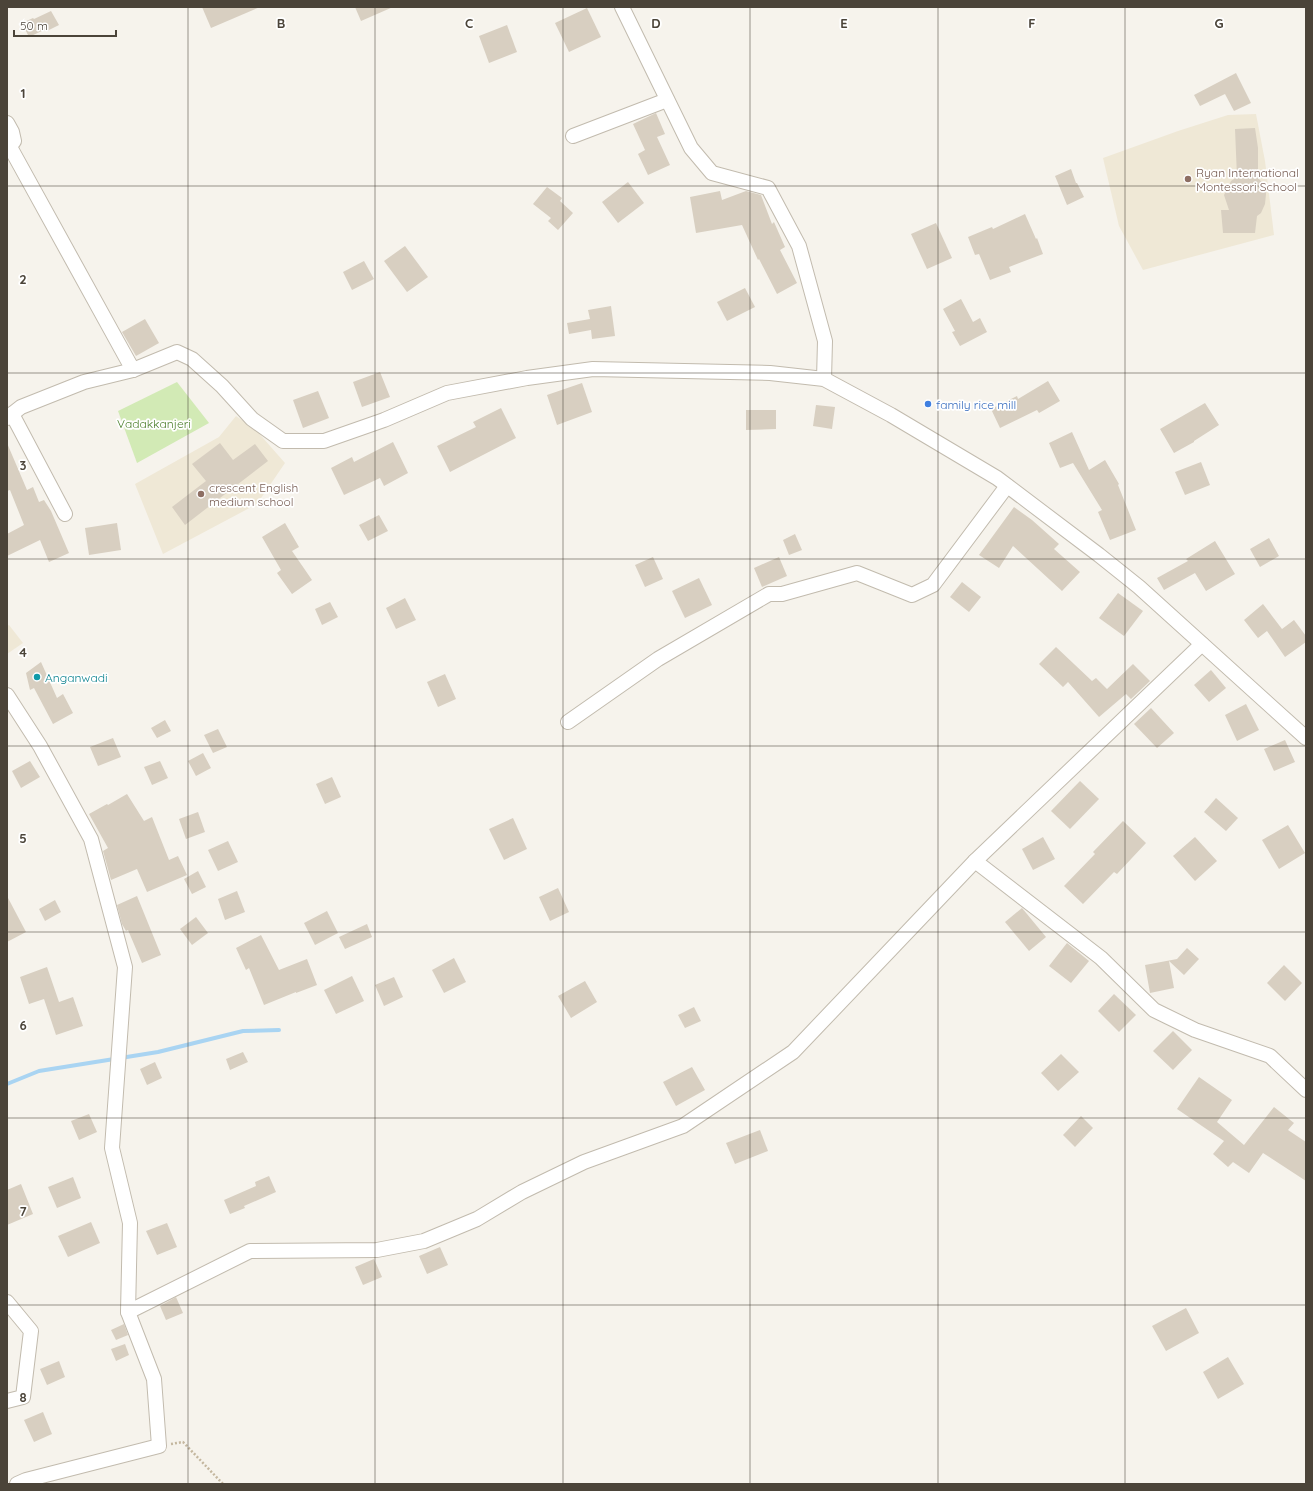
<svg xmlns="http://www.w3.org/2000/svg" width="1313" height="1491" font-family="Quicksand,sans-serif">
  <rect width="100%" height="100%" fill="#f6f3ec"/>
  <g fill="#efe8d6">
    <polygon points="1256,114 1265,161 1274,235 1143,270 1119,226 1103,158 1178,131 1228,115"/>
    <polygon points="236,416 256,430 285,463 257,504 163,554 135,484 219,437"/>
    <polygon points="9,625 23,643 7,654 7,626"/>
  </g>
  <polygon fill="#d2eab5" points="177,382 209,423 137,463 118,411"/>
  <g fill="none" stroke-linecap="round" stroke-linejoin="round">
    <polyline stroke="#a9d4f2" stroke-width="4" points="7,1084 39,1071 158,1052 243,1031 279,1030"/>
  </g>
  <g fill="#d8cfc1">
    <polygon points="202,7 260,7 211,28"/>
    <polygon points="355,7 393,7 361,21"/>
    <polygon points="587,8 601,37 569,52 555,23"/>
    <polygon points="51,11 59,25 47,31 46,29 29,37 22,23 33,18 34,19"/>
    <polygon points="507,25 517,52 489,63 479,36"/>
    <polygon points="1236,73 1251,103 1234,111 1225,94 1200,106 1194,95"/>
    <polygon points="656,113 665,134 657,137 670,165 648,175 638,154 645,150 633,124"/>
    <polygon points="1255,128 1258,148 1258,178 1265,186 1266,194 1265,204 1261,213 1257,216 1255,233 1223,233 1221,210 1229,210 1224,195 1231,181 1237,177 1235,129"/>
    <polygon points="1071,169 1076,183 1077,183 1084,197 1067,205 1055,176"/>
    <polygon points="628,182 644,203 618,223 602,202"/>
    <polygon points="547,187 562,198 560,201 573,213 558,230 548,221 551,218 533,204"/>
    <polygon points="720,191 722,200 746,191 761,195 772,224 774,222 785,247 780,250 797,283 777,294 759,259 758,260 742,225 696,233 690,197"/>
    <polygon points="1025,214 1036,239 1037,238 1043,254 1009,267 1011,272 990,280 979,254 975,255 968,237 992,227 993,229"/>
    <polygon points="936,223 952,258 927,269 911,234"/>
    <polygon points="405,246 428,277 407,292 384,261"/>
    <polygon points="364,261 374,279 352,290 343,272"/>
    <polygon points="745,288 755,307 727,321 717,302"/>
    <polygon points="961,299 973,322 980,318 987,332 960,346 952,332 955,331 943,309"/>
    <polygon points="611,306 615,336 592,339 591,330 569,334 567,323 590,319 588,310"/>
    <polygon points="145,319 159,343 136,356 122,332"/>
    <polygon points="380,372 390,397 362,407 353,382"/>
    <polygon points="1048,381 1060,401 1039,413 1037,410 1000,428 991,409 1017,396 1018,399"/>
    <polygon points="582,383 592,412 557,425 547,395"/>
    <polygon points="318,391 329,418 303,428 293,400"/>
    <polygon points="1205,403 1219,425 1194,441 1194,442 1174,453 1160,429"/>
    <polygon points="816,405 835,407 832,429 813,426"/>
    <polygon points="501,408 516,438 450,472 437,446 476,427 473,422"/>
    <polygon points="746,410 776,410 776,429 746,430"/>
    <polygon points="1072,432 1089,470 1105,460 1119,484 1118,485 1136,530 1110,540 1098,512 1102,510 1073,463 1060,468 1049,443"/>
    <polygon points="393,442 408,473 384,486 380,478 344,495 331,468 352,457 354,462"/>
    <polygon points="7,443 27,490 33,487 39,502 44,500 51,511 69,553 49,562 40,540 7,556 7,534 24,525 10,490 7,491"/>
    <polygon points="220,443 233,460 255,444 268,461 185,525 172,507 206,481 192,464"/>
    <polygon points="1201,462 1210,485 1185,495 1175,472"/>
    <polygon points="1014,507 1032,520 1059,544 1054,549 1080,572 1062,591 1013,546 999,568 979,555"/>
    <polygon points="379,515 388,531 368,541 359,525"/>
    <polygon points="117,523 121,550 89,555 85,528"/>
    <polygon points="285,523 299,547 292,551 312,580 292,594 277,573 281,570 262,537"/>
    <polygon points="795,534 802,550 789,555 783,540"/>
    <polygon points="1269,538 1279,556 1260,567 1250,549"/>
    <polygon points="1215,541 1235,574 1206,591 1195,573 1164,590 1157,578 1188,561 1186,559"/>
    <polygon points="653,557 663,579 645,587 635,565"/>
    <polygon points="779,557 787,576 762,587 754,568"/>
    <polygon points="699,578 712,605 685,618 672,591"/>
    <polygon points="962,582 981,597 969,612 950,597"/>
    <polygon points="1118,593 1143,611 1124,636 1099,618"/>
    <polygon points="405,598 416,620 396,629 386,608"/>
    <polygon points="330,602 338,617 322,625 315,609"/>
    <polygon points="1263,604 1282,629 1294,620 1306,636 1306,642 1285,657 1267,631 1258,638 1244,620"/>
    <polygon points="1056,647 1092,681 1096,678 1107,689 1133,664 1150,681 1131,699 1126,694 1099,717 1068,682 1063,687 1039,664"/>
    <polygon points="41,662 57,698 63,694 73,713 53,724 34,688 30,690 26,673"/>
    <polygon points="1211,670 1226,688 1209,702 1194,685"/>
    <polygon points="445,674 456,699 438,707 427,682"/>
    <polygon points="1246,704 1259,730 1237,741 1225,715"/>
    <polygon points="1151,708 1174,733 1157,748 1134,724"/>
    <polygon points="165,720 171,731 157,738 151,728"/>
    <polygon points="218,729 227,747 213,753 204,735"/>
    <polygon points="113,738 121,757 98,766 90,747"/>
    <polygon points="1285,740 1295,762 1274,771 1264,749"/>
    <polygon points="203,753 211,768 196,776 188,761"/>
    <polygon points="30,761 40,777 21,788 12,771"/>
    <polygon points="160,761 168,778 152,785 144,767"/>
    <polygon points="332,777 341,797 325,804 316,784"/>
    <polygon points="1080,781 1099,799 1070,829 1051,811"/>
    <polygon points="127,794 144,821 152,817 169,860 178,856 187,875 147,892 137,869 111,880 103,851 108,848 89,814 107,804 108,805"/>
    <polygon points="1216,798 1238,818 1226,831 1204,812"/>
    <polygon points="198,812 205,832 186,839 179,819"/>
    <polygon points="513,818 527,849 504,860 489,829"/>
    <polygon points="1123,821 1146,843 1117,874 1114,872 1083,904 1064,886 1095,854 1093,852"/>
    <polygon points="1288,825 1305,853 1279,869 1262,840"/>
    <polygon points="1043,837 1055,859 1033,870 1022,849"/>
    <polygon points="1195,837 1217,861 1195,881 1173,856"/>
    <polygon points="228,841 238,862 218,871 208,850"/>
    <polygon points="198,871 206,887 192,894 184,879"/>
    <polygon points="558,888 569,912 550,921 539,897"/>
    <polygon points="237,891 245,912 225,920 218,899"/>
    <polygon points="7,896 26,932 7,942"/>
    <polygon points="137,896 161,955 142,963 128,930 126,931 122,924 117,905"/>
    <polygon points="55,900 61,912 45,921 39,909"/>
    <polygon points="1022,908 1046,937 1029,951 1005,922"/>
    <polygon points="327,911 338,933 315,945 304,923"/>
    <polygon points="196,917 208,933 192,945 180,929"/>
    <polygon points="367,924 372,937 345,949 339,937"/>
    <polygon points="261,935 279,970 307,959 317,985 296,993 296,992 264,1005 249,968 246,970 236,948"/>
    <polygon points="1067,943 1089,961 1071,983 1049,966"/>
    <polygon points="1187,948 1199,959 1184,975 1169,961 1174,988 1150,993 1145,965 1177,959"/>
    <polygon points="454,958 466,982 444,993 432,970"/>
    <polygon points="1284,965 1302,983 1285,1001 1267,983"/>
    <polygon points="47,967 59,1002 73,997 83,1026 56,1035 44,999 29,1004 20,977"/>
    <polygon points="352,976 364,1001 336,1014 324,990"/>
    <polygon points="394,977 403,997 384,1006 375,985"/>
    <polygon points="585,981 597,1002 571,1018 558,996"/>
    <polygon points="1114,994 1136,1015 1119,1032 1098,1011"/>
    <polygon points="694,1007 701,1021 685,1028 678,1015"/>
    <polygon points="1173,1031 1192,1050 1173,1070 1153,1051"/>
    <polygon points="243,1052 248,1062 230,1070 226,1059"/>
    <polygon points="1061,1054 1079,1072 1058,1091 1041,1073"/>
    <polygon points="155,1062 162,1078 147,1085 140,1069"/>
    <polygon points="692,1067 705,1090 676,1106 663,1082"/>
    <polygon points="1199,1077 1232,1100 1217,1122 1244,1145 1274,1107 1294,1123 1288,1130 1306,1142 1306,1181 1263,1153 1249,1173 1233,1162 1228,1167 1213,1154 1224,1141 1177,1109"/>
    <polygon points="89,1114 97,1132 79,1140 71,1121"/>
    <polygon points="1081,1116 1093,1128 1075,1147 1063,1135"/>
    <polygon points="760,1130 768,1151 735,1164 726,1143"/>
    <polygon points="269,1176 276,1192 244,1206 245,1208 230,1214 224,1200 256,1186 255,1182"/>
    <polygon points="73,1177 81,1198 57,1208 48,1187"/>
    <polygon points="21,1184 33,1214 7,1225 7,1190"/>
    <polygon points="91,1222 100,1243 68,1257 58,1236"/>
    <polygon points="167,1223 177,1247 157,1255 146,1231"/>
    <polygon points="440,1247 448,1265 427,1274 419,1256"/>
    <polygon points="374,1259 382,1277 363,1285 355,1267"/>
    <polygon points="176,1297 183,1313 166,1320 160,1306"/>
    <polygon points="1186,1308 1199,1333 1166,1351 1152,1326"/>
    <polygon points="124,1324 128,1335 116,1340 111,1330"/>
    <polygon points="125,1344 129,1355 116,1361 111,1349"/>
    <polygon points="1228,1357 1244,1384 1218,1399 1203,1372"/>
    <polygon points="59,1361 65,1377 47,1385 40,1369"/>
    <polygon points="43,1412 52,1434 34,1442 24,1420"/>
  </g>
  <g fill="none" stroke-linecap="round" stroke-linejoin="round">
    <g stroke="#c2bbae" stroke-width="16">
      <g id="minor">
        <polyline points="622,7 691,148 712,173 768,188 799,246 825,341 824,379"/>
        <polyline points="7,123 12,132 14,141 7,150"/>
        <polyline points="573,136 667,100"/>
        <polyline points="10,147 133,370"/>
        <polyline points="12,414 65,514"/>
        <polyline points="7,418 21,407 84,382 133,370 177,352 192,359 222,386 252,419 283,441 324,441 384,420 447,393 527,378 593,369 770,373 824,379 891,415 997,478 1099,555 1139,587 1306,738"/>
        <polyline points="7,695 40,746 91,839 125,967 112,1148 130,1223 128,1312 154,1379 159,1446 26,1480 17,1484"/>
        <polyline points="568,722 658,659 769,594 782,594 857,573 912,595 933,585 1007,486"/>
        <polyline points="975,861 1101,958 1154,1010 1195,1030 1270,1056 1306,1090"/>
        <polyline points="7,1302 31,1331 23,1397 7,1401"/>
        <polyline points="128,1312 250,1251 377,1250 424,1241 477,1219 522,1192 584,1162 683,1126 793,1052 975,861 1202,644"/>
      </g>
    </g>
    <polyline stroke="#c4b79f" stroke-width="2.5" stroke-dasharray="2 2" stroke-linecap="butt" points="171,1444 183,1442 223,1484"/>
    <use href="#minor" stroke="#fff" stroke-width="14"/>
  </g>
  <path fill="none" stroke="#4b4439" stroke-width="1" stroke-opacity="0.55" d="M188,7V1484M375,7V1484M563,7V1484M750,7V1484M938,7V1484M1125,7V1484M7,186H1306M7,373H1306M7,559H1306M7,746H1306M7,932H1306M7,1118H1306M7,1305H1306"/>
  <g fill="#8d6e63" stroke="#fff" stroke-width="1.5">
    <circle cx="1188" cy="179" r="4"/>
    <circle cx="201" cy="494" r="4"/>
  </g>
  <circle fill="#3f7fe0" stroke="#fff" stroke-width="1.5" cx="928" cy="404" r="4"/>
  <circle fill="#0f9aa8" stroke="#fff" stroke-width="1.5" cx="37" cy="677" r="4"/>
  <g text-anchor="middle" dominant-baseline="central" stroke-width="3.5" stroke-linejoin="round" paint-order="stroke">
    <g font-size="12" fill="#785e54" stroke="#fff" text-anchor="start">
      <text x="1196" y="172">Ryan International<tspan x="1196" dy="14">Montessori School</tspan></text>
      <text x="209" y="487">crescent English<tspan x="209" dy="14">medium school</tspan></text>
    </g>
    <g font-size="12" fill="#366cbe" stroke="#fff" text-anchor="start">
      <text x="936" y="404">family rice mill</text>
    </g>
    <g font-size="12" fill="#4a7f2a" stroke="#fff">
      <text x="154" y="423">Vadakkanjeri</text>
    </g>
    <g font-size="12" fill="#0d838f" stroke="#fff" text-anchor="start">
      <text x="45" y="677">Anganwadi</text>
    </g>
  </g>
  <g font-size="13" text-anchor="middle" font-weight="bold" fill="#4b4439" stroke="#fff" stroke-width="3.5" stroke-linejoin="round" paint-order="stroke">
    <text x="281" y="28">B</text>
    <text x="469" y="28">C</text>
    <text x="656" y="28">D</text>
    <text x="844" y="28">E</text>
    <text x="1032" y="28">F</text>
    <text x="1219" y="28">G</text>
    <text x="23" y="98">1</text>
    <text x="23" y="284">2</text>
    <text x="23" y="470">3</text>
    <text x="23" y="657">4</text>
    <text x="23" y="843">5</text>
    <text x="23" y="1030">6</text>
    <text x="23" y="1216">7</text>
    <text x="23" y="1402">8</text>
  </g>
  <rect width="1313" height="1491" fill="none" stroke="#4b4439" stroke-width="16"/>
  <path d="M14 30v6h102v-6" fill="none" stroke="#4b4439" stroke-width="2"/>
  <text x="20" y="30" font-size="12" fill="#4b4439" stroke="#ffffff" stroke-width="3" paint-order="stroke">50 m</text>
</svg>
